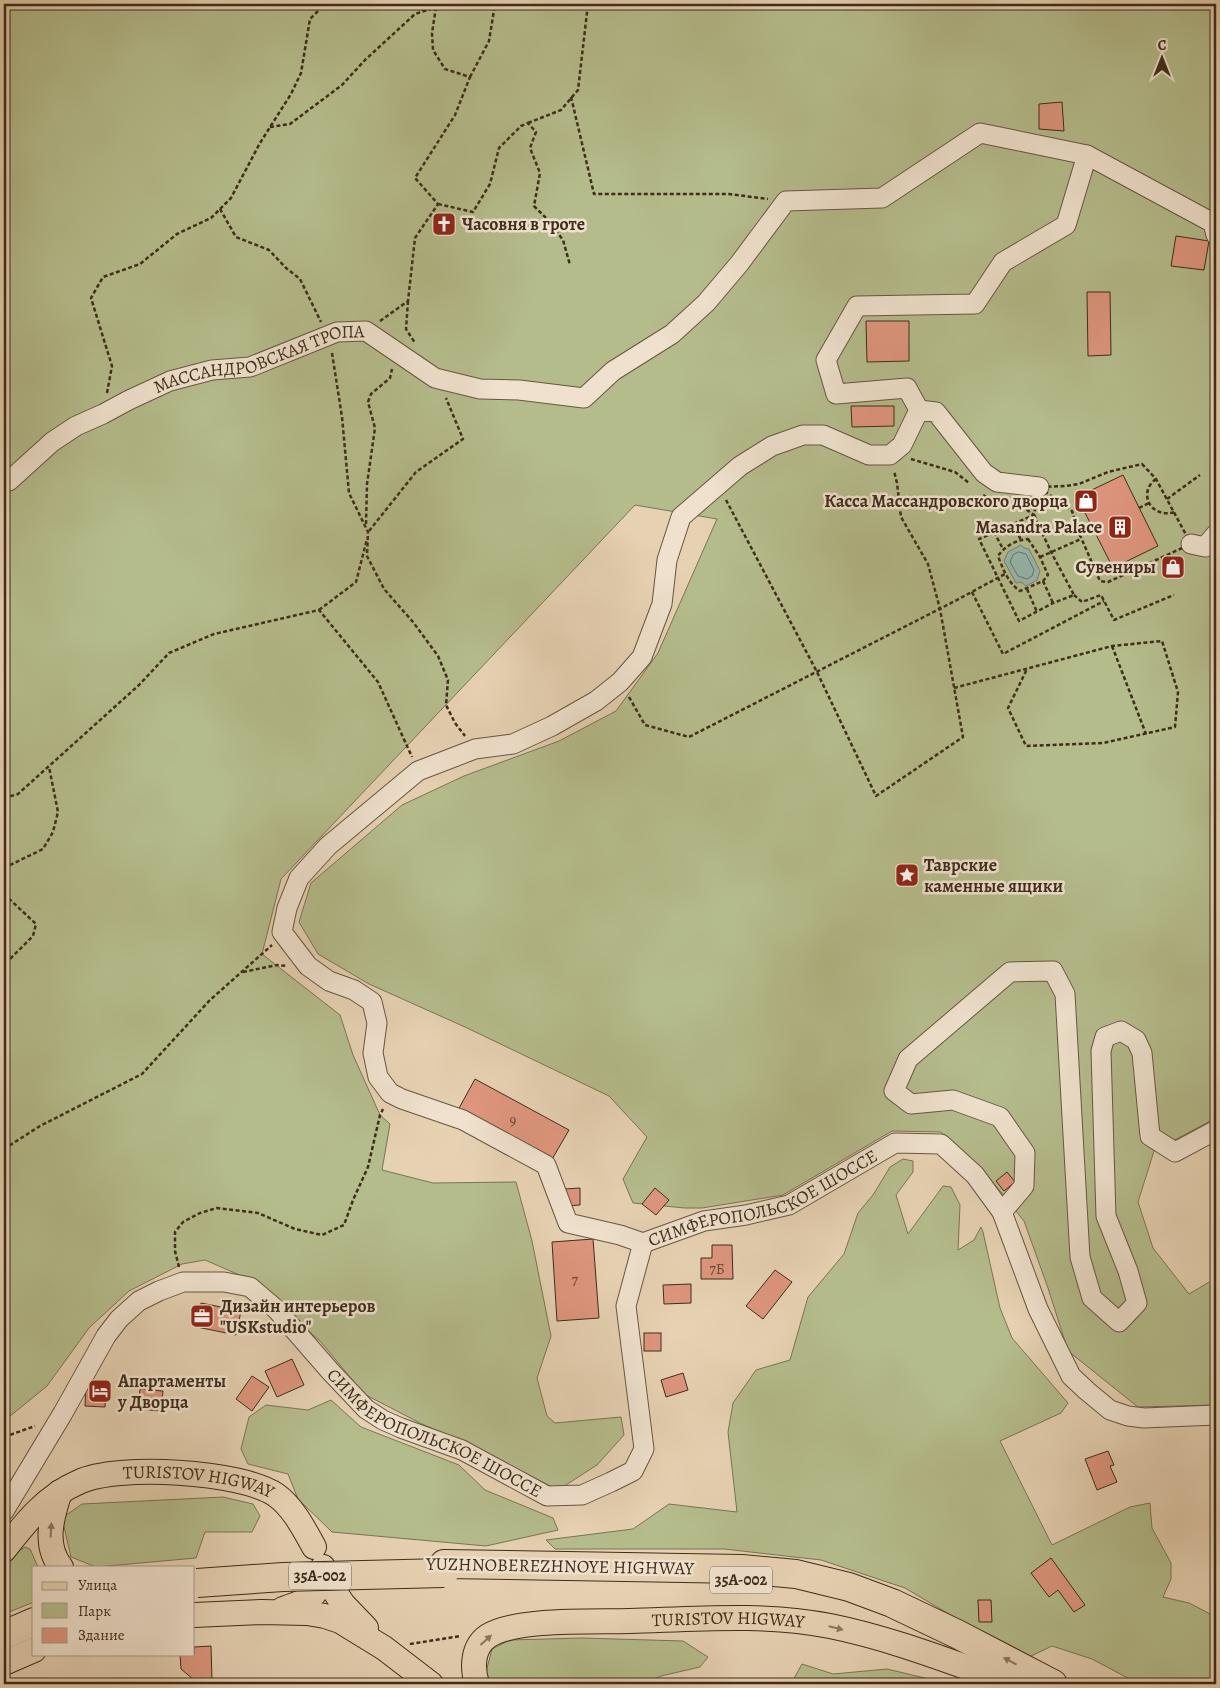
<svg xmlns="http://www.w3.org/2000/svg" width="1220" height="1688" font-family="Alegreya,serif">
  <rect width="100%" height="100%" fill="#e6d1b2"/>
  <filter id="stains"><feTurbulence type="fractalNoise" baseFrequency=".004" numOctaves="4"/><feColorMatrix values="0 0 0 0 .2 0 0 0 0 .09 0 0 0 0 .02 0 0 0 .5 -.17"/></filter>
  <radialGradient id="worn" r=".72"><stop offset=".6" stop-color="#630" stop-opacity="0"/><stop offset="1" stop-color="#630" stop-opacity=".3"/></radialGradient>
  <g fill="#b5bc8c" stroke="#7a7454">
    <polygon points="4,4 1216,4 1216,1118 1154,1151 1138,1202 1153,1248 1189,1294 1216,1278 1216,1405 1138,1407 1068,1351 1048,1288 1024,1221 991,1180 941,1132 892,1131 783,1195 702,1208 685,1208 633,1203 623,1179 647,1137 609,1096 465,1027 369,984 318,954 299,922 311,883 402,805 464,776 559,741 616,711 658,653 717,519 635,505 281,879 262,954 340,1015 353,1055 380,1115 390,1124 382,1170 433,1183 516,1182 532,1241 551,1336 537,1378 547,1416 555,1423 621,1417 624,1435 597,1465 558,1490 473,1446 422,1424 364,1394 321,1342 251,1280 205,1260 182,1264 129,1291 89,1328 47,1386 4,1421"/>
    <polygon points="903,1159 913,1161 913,1172 896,1195 908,1234 943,1186 951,1187 960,1205 958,1250 974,1240 981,1227 983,1232 1000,1308 1012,1338 1068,1403 1061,1413 1000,1441 1052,1545 1130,1507 1150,1503 1152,1528 1171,1563 1171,1579 1163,1597 1189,1603 1216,1617 1216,1684 1139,1684 1092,1659 1052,1646 1025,1659 905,1588 821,1560 724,1549 555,1549 546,1540 633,1529 669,1504 737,1512 728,1432 733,1403 756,1370 790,1360 808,1297 844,1254 858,1213 873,1195 890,1167"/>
    <polygon points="331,1400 361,1427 459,1465 485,1490 553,1518 558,1530 486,1546 332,1532 298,1499 288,1474 248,1464 241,1449 249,1417 266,1405 308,1410"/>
    <polygon points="223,1497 253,1504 260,1516 252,1532 205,1532 196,1558 96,1567 71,1557 62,1518 82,1504"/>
    <path d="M25,1547L30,1549L38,1567H34V1602L4,1614C4,1588 0,1561 25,1547Z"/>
    <polygon points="582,1638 683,1641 708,1657 700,1667 661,1676 644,1684 489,1684 485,1676 492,1649 510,1640"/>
    <polygon points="802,1664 833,1674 887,1669 950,1684 791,1684"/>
  </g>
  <polygon fill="#96b7ad" stroke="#738073" points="1021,545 1024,548 1029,549 1040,571 1037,580 1026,586 1021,582 1016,583 1004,561 1008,552"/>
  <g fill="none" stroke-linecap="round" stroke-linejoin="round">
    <polygon stroke="#6a7264" stroke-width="1" points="1019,552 1026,554 1034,570 1032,576 1027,579 1018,576 1010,562 1013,555"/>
  </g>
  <g fill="#de967e" stroke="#3e2d1b">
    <polygon points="1062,102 1064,131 1039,129 1039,104"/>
    <polygon points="1176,236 1209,241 1204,270 1171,266"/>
    <polygon points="1087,292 1110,292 1111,355 1088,356"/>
    <polygon points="866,321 909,321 909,361 867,362"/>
    <polygon points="851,406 894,406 894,426 852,427"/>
    <polygon points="1123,475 1158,546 1113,568 1077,497"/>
    <polygon points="475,1079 569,1130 551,1161 458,1110"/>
    <polygon points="1007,1172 1015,1182 1004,1191 996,1181"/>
    <polygon points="580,1188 580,1205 565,1206 565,1189"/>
    <polygon points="655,1188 669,1200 656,1215 642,1204"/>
    <polygon points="593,1239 599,1318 557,1321 552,1242"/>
    <polygon points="712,1245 732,1245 733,1279 701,1279 701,1258 712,1258"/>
    <polygon points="775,1270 792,1282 763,1319 746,1306"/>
    <polygon points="691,1284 691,1303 664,1304 663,1285"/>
    <polygon points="201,1303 241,1311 236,1335 197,1327"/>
    <rect x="644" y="1333" width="17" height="18"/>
    <polygon points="292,1359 304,1385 277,1397 265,1371"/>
    <polygon points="683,1373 688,1390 666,1397 661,1380"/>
    <polygon points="252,1376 269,1387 252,1411 236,1399"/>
    <polygon points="86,1385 106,1386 105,1407 85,1406"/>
    <polygon points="140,1389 163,1391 161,1411 138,1409"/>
    <polygon points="1108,1451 1114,1465 1110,1466 1117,1482 1097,1490 1085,1459"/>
    <polygon points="1051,1558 1085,1605 1074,1612 1058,1590 1049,1597 1031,1573"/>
    <polygon points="978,1600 991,1600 992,1622 979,1622"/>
    <polygon points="211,1646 212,1680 194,1680 181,1669 180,1654 194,1654 194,1647"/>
  </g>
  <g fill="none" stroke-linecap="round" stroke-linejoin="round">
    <g stroke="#685641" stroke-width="21">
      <g id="minor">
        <polyline points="919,410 907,388 836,394 826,360 857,306 975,304 1003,262 1066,225 1087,155"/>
        <path id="s1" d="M4,481H9L52,442L76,426L103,414L129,400L170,381L212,370L250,367L337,332L366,331L435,378L480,389L519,390L584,398L613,371L672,334L706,303L739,264L786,201L882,198L980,133L1087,155L1213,223L1216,235"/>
        <polyline points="1191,544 1205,547 1216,534"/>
        <polyline points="1002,1212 1024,1186 1025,1153 1000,1117 953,1100 911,1104 894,1091 908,1059 1010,972 1053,971 1065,994 1080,1257 1092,1298 1119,1322 1137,1303 1128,1271 1106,1216 1101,1051 1105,1037 1121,1031 1136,1040 1142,1053 1150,1136 1175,1152 1216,1130"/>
        <polyline points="643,1243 620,1235 568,1223 546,1165 463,1120 402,1099 390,1093 378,1077 373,1053 377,1023 372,1002 354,990 329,981 308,966 282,932 287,908 299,878 328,846 418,771 475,749 513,744 552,726 596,701 620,682 642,657 662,604 667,560 681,517 740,466 772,446 803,435 823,435 869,455 890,455 902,445 919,410 936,412 984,473 997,482 1039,487"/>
        <path id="s2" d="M643,1243L704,1221L746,1215L789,1205L895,1143L941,1144L975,1175L1002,1212L1038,1309L1071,1376L1087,1391L1110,1410L1128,1416L1144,1418L1216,1415"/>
        <path id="s3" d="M4,1511L63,1413L106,1336L119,1319L139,1301L159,1291L183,1282H224L250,1287L277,1310L330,1371L366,1409L383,1420L401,1428L462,1450L547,1496L582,1495L611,1482L633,1471L644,1449L626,1306L643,1243"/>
      </g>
    </g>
    <g stroke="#3e2d1b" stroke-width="26">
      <g id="major">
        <path d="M60,1492C52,1516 43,1545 61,1567"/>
        <path id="s4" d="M4,1550C25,1523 46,1496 79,1482C117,1464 241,1471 276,1495C293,1507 304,1529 314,1547"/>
        <polyline points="333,1589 343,1604 366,1628"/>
        <path d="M283,1609C310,1600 320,1597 323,1567"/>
        <polyline points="194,1615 261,1612 307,1613 325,1616 340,1621 384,1648 431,1684"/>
        <polyline points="4,1663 34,1650"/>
        <path id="s5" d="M477,1684C472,1668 472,1647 488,1636C517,1618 595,1622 630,1621C696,1619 765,1613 830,1626C894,1639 953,1663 1014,1684"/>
      </g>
    </g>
    <g stroke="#3e2d1b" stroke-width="30">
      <g id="highway">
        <polyline points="444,1564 742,1569 796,1574 849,1587 892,1603 957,1634 1053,1684"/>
        <polyline points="4,1635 34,1622"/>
      </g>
    </g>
    <g stroke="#3e2d1b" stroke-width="2.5" stroke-dasharray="4 2.5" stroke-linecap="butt">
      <polyline points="470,77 489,41 495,4"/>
      <polyline points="571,97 594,194 729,194 768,199"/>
      <polyline points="528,123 561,110 578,90 588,4"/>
      <polyline points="270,127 290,124 342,85 365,60 415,14 436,7 442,4"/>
      <polyline points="438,204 473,212 490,184 499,148 521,126 528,123 536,132 530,148 540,173 534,206 546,218 563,240 570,265"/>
      <polyline points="220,209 236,237 269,250 286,268 300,279 321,322"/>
      <polyline points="408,301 406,329 415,343"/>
      <polyline points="380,321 408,301 415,238 438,204 415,178 455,115 470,77 445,69 433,50 432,33 436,7"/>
      <polyline points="332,353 342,417 349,493 368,532 367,556 384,589 413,622 438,656 448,680 446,705 455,723 465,736"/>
      <polyline points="107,393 112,366 91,298 103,277 140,264 177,234 211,218 231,198 260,143 291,94 301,73 310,19 325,4"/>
      <polyline points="911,459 955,472 969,483"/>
      <polygon points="1142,464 1156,479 1191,544 1108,582 1100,581 1079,533 1072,511 1039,487 1066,486 1079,484 1108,472"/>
      <path d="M1156,479C1137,493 1151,519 1175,512"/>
      <polyline points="983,495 991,500 1001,501"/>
      <polyline points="1167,499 1200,475"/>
      <polyline points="726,500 817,672 876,796 963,737 940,609 928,564 901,517 897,483 894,471"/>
      <polyline points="1016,502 1034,515 1036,503"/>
      <polyline points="1139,508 1149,503"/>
      <polygon points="1034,515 1051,552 1074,595 1053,603 1019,621 979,539"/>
      <polyline points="366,524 367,484 375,428 368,402 371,394 390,378 392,369"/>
      <polyline points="1013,524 1021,540"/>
      <polyline points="369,531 416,472 463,439 446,398"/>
      <polyline points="994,532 1003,549"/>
      <path d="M1028,539L1040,557L1048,575L1043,581L1020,591C1008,583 1003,569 998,556C1005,546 1016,540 1028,539Z"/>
      <polyline points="1040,557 1081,539"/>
      <polyline points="1043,581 1053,603"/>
      <polyline points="1027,589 1037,612"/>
      <polyline points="972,592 1003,654 1104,601"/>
      <polyline points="1074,595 1082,602 1101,595 1114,620 1174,595"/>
      <polyline points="319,610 356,582 367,539"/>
      <polyline points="1112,646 1146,734"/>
      <polyline points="954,688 1112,646 1162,641 1178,692 1175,727 1103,743 1026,746 1008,708 1027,669"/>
      <polyline points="629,697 645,725 689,737 955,601 1005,574"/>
      <polyline points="4,798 18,794 139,685 169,653 214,634 319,610 378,682 412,757"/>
      <polyline points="4,868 43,849 53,832 58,812 49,767"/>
      <polyline points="4,894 36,924 33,936 4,965"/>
      <polyline points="243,972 277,965 287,966"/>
      <polyline points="4,1149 40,1126 142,1074 210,1000 272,945"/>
      <polyline points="179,1267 175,1251 175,1232 183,1222 200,1213 217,1208 258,1213 295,1229 322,1235 344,1225 353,1200 368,1167 380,1115 383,1109"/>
      <polyline points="4,1437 35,1426"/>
      <polyline points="410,1644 461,1636"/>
    </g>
    <use href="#minor" stroke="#efe1cd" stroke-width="19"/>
    <use href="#major" stroke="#e6d1b2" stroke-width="24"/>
    <use href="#highway" stroke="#e6d1b2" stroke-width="28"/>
    <g stroke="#3e2d1b" stroke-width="30" stroke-linecap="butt">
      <polyline id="highway-bridge" points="197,1583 283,1577 444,1573"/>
    </g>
    <use href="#highway-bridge" stroke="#e6d1b2" stroke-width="28"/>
  </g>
  <defs><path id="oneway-solid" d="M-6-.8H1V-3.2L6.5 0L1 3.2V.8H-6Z" transform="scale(1.25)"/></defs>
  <g fill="#8a775f">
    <use href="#oneway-solid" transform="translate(51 1530) rotate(-87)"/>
    <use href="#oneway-solid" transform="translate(836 1628) rotate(14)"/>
    <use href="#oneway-solid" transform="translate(486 1640) rotate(-42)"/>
    <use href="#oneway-solid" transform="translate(1010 1661) rotate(-152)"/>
  </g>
  <defs>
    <g id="church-square" transform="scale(1.25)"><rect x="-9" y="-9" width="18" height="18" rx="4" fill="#8f2418" stroke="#efe1cd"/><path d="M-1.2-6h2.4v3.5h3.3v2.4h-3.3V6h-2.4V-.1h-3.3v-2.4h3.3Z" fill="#fff"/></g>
    <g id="shop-square" transform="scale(1.25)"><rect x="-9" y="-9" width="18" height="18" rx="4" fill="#8f2418" stroke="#efe1cd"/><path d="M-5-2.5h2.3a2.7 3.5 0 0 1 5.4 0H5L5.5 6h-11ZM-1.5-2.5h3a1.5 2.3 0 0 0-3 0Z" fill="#fff"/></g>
    <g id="building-square" transform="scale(1.25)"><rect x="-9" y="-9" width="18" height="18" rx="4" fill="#8f2418" stroke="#efe1cd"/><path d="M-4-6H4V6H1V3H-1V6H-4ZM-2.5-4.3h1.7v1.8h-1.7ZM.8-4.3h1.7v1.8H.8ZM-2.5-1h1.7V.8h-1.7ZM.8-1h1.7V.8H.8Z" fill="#fff"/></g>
    <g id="sight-square" transform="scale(1.25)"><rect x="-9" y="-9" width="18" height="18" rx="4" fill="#8f2418" stroke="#efe1cd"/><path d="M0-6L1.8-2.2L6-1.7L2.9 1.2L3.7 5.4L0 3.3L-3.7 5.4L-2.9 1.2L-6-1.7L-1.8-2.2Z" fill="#fff"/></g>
    <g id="office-square" transform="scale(1.25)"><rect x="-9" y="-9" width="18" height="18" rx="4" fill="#8f2418" stroke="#efe1cd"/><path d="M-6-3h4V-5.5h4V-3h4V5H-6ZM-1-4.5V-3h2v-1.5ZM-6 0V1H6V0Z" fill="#fff"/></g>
    <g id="hotel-square" transform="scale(1.25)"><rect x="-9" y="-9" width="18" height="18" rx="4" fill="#8f2418" stroke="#efe1cd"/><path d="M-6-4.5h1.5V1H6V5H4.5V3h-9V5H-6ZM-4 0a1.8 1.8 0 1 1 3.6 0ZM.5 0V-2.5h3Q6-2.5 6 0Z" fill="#fff"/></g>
  </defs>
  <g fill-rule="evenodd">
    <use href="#church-square" x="444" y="224"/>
    <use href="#shop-square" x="1086" y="501"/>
    <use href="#building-square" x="1120" y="527"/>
    <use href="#shop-square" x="1173" y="567"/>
    <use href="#sight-square" x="907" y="875"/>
    <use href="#office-square" x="202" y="1316"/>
    <use href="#hotel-square" x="100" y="1391"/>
  </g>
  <g text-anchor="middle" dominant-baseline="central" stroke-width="5" stroke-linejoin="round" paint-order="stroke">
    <g font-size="15" fill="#664734">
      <text x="513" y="1120">9</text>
      <text x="717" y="1269">7Б</text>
      <text x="575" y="1280">7</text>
    </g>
    <g fill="#efe1cd" stroke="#736350" stroke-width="1">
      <rect x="289" y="1562.5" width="62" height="27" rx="4"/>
      <rect x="710" y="1566.5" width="62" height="27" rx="4"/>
    </g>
    <g font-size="16" font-weight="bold" fill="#3e2d1b">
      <text x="320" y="1576">35А-002</text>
      <text x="741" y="1580">35А-002</text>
    </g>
    <g font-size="18" font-weight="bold" fill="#3e2d1b" stroke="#efe1cd" text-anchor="start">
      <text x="462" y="224">Часовня в гроте</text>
      <text x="1068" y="501" text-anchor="end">Касса Массандровского дворца</text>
      <text x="1102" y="527" text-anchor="end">Masandra Palace</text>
      <text x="1156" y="567" text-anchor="end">Сувениры</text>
      <text x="924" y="865">Таврские<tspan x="924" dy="21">каменные ящики</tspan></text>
      <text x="220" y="1306">Дизайн интерьеров<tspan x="220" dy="21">"USKstudio"</tspan></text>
      <text x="118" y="1381">Апартаменты<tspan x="118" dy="21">у Дворца</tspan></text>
    </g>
    <g font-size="18" fill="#3e2d1b" stroke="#efe1cd">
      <text stroke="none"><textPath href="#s1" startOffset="289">МАССАНДРОВСКАЯ ТРОПА</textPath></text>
      <text stroke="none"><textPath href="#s2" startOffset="129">СИМФЕРОПОЛЬСКОЕ ШОССЕ</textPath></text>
      <text stroke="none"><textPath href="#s3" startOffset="606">СИМФЕРОПОЛЬСКОЕ ШОССЕ</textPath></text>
      <text stroke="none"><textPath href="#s4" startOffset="224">TURISTOV HIGWAY</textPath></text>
      <text transform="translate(560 1566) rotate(1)">YUZHNOBEREZHNOYE HIGHWAY</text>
      <text stroke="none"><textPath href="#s5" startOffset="295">TURISTOV HIGWAY</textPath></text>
    </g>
  </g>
  <rect width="1220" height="1688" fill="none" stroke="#e6d1b2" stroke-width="20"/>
  <rect x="5" y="5" width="1210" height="1678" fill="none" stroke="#3e2d1b" stroke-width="2.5"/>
  <rect x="10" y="10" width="1200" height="1668" fill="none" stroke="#3e2d1b"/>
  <rect x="32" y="1566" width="162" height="90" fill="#efe1cd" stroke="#a89986"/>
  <rect x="42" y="1582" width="25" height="8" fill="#e6d1b2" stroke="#a89986"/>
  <text x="78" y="1590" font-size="15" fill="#3e2d1b">Улица</text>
  <rect x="42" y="1603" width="25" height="15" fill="#b5bc8c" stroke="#a89986"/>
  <text x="78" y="1616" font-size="15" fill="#3e2d1b">Парк</text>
  <rect x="42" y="1628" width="25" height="15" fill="#de967e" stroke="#a89986"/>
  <text x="78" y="1640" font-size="15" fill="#3e2d1b">Здание</text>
  <g transform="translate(1162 58)" stroke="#efe1cd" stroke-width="4" paint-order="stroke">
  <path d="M0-4L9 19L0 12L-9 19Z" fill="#3e2d1b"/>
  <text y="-8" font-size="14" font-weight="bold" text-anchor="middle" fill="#3e2d1b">С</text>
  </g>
  <rect width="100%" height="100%" filter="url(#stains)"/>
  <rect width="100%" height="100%" fill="url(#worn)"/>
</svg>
